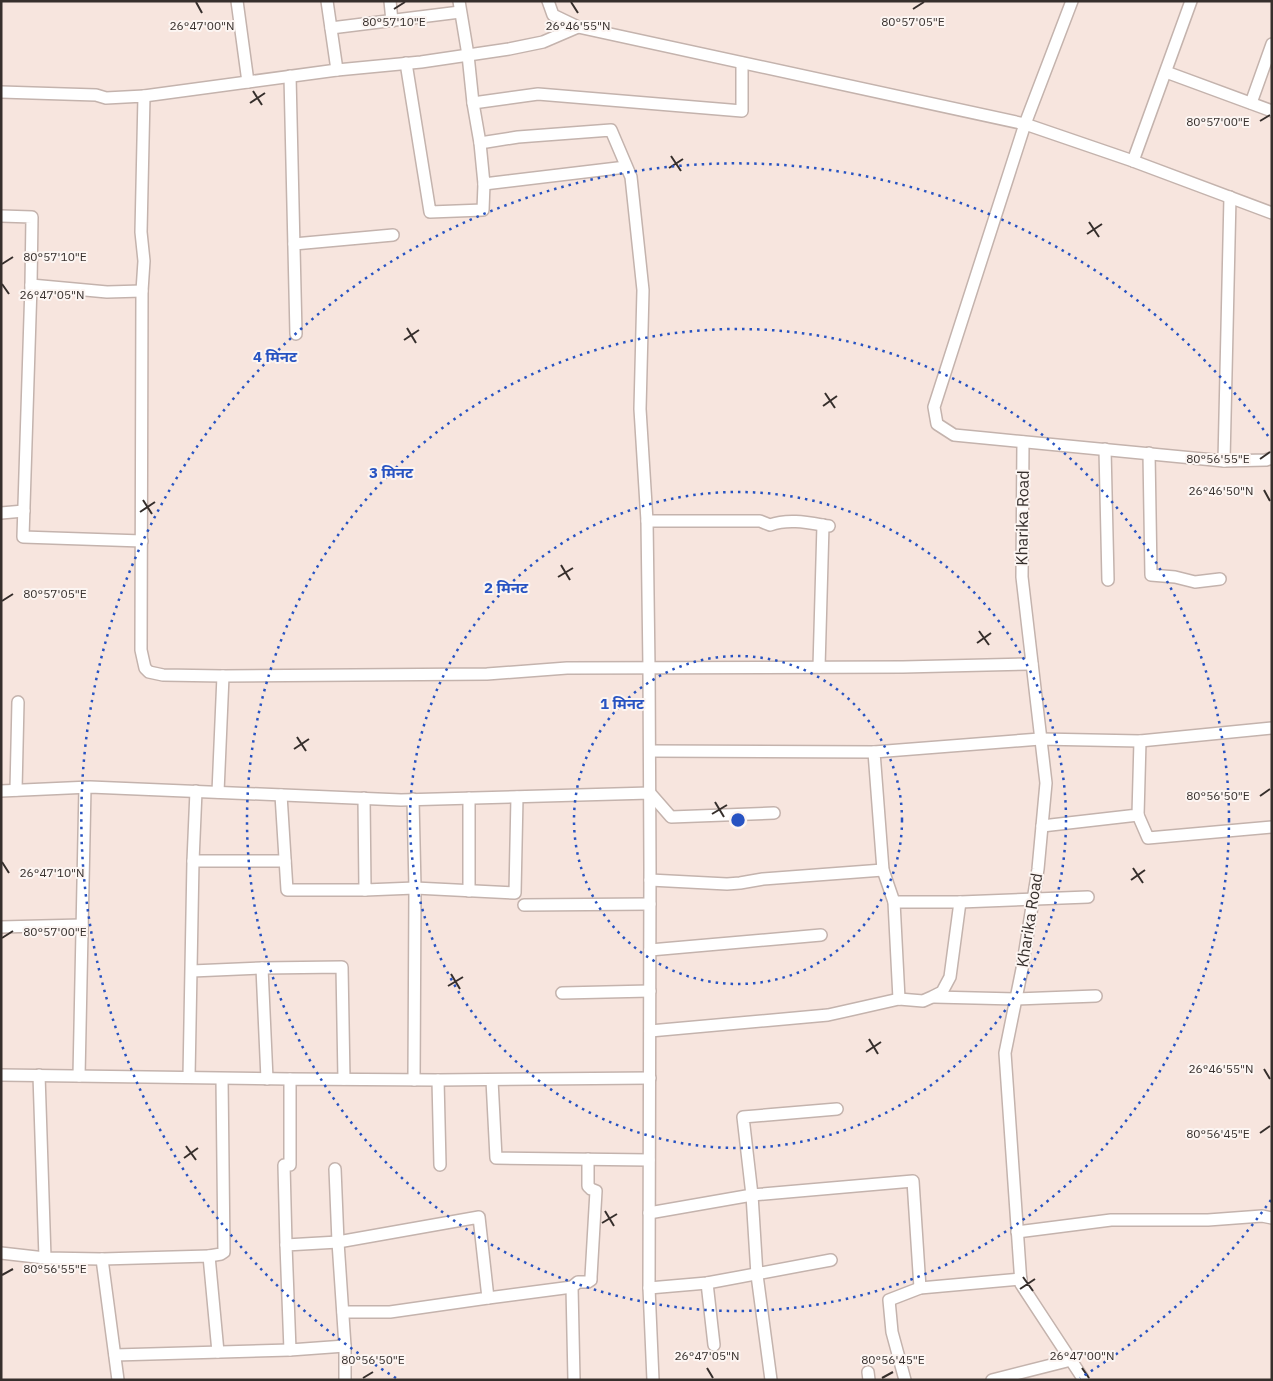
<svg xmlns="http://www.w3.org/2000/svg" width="1273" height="1381" font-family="'IBM Plex Sans','Noto Sans Devanagari',sans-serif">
  <rect width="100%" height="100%" fill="#f7e5de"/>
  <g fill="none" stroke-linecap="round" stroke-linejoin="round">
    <g stroke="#c4b3ad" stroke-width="14">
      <g id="street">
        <polyline points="237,1 248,82"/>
        <polyline points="327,1 337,70"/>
        <polyline points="390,1 392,21"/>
        <polyline points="459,1 468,55 473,103"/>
        <polyline points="548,1 553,15 578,27 1025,124 1133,161 1272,213"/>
        <polyline points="1072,1 1025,124 934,407 937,424 954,435 985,438 1224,461 1266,460 1272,458"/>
        <polyline points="331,28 460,12"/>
        <polyline points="406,63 430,212 483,210 484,184"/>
        <polyline points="1166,72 1272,111"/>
        <polyline points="290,76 296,334"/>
        <polyline points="1,92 96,95 106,98 144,96 141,232 144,261 142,291 141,650 145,668 149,672 163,675 223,676 487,674 567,668 903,667 1032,664"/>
        <polyline points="144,96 337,70 421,62 509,49 543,42 578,27"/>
        <polyline points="1251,103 1272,44"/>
        <polyline points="480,143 518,137 611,130 631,177 643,290 640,409 647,521 649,668 650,868 649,1288 653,1380"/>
        <polyline points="1133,161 1191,1"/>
        <polyline points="626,167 484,184 480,143 473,103 538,94 742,111 742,63"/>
        <polyline points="1,216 32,217 31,285"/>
        <polyline points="294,244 393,235"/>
        <polyline points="1023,442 1022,577 1046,783 1038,869 1022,969 1005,1053 1021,1284 1082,1377 1083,1380"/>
        <polyline points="1105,449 1108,580"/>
        <polyline points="1149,453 1151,575 1175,577 1195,582 1220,579"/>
        <polyline points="1224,461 1230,197"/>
        <polyline points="1,513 24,511"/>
        <path d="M647,521H760L770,525C789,518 810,523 829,526"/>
        <polyline points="142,541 23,537 31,285 107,292 142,291"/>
        <polyline points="819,667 823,525"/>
        <polyline points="650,751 874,752"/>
        <polyline points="16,790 18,702"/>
        <polyline points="1,791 90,787 401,800 650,793 671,817 774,813"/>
        <polyline points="218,792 223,676"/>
        <polyline points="281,795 287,890 365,890"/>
        <polyline points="364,798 365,890 415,888 515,893 517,797"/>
        <polyline points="469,798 469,891"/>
        <polyline points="413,799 415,888 414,1080"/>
        <polyline points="1138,815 1148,838 1272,827"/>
        <polyline points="1042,826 1138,815 1140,741"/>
        <polyline points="193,861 285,861"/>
        <polyline points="650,880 727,884 740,883 763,879 883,870"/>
        <polyline points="894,902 960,902 1088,897"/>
        <polyline points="524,905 650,904"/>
        <polyline points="1,927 82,925"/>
        <polyline points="650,950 821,935"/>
        <polyline points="262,968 267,1079"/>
        <polyline points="192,971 262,968 342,967 344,1079"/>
        <polyline points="562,993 650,991"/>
        <polyline points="934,997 1016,999 1096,996"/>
        <polyline points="899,999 894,902 883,870 874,752 1040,739 1140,741 1272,728"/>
        <polyline points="650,1031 828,1015 899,999 923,1001 932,997 942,992 950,977 960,902"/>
        <polyline points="1,1075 290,1079"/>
        <polyline points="39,1075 45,1258"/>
        <polyline points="79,1076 85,787"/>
        <polyline points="189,1077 193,861 196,791"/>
        <polyline points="438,1080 440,1165"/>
        <polyline points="492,1080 496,1158 649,1160"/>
        <polyline points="335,1169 338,1242 345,1346 345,1380"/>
        <polyline points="649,1213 752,1195 913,1181 920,1288"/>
        <polyline points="1017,1232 1111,1220 1208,1220 1262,1216 1272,1218"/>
        <polyline points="286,1245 284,1165 290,1165 290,1079 438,1080 650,1078"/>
        <polyline points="1,1253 45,1258 102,1259 209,1256 218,1352"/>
        <polyline points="209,1256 221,1254 224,1252 222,1079"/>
        <polyline points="102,1259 118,1380"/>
        <polyline points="707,1283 714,1345"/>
        <polyline points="649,1288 707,1283 831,1260"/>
        <polyline points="488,1298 572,1287"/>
        <polyline points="343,1312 390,1312 488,1298 479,1217 338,1242 286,1245 290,1350 345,1346"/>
        <polyline points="115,1355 290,1350"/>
        <polyline points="868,1372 869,1380"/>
        <polyline points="574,1380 572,1287 578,1282 588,1282 591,1280 591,1277 596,1191 591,1189 588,1186 588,1159"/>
        <polyline points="771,1380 757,1275 752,1195 743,1117 837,1109"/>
        <polyline points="905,1380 892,1332 889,1300 920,1288 1021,1279"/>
        <polyline points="992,1380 1071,1360"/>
      </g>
    </g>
    <use href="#street" stroke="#fff" stroke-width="11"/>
  </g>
  <path fill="none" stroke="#362f2c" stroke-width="2" d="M196,2L202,13M571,2L578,13M394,9L405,2M913,9L924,2M253,91L262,105M250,103L265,93M1260,121L1270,115M671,156L681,171M669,168L683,159M1089,222L1099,237M1087,234L1102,224M2,264L13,257M2,284L9,294M407,328L416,343M404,340L419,330M825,393L835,408M823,406L837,396M1260,459L1270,452M1264,490L1270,501M143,500L152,514M140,512L155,502M561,565L570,580M558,577L573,568M2,601L13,594M979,631L989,645M977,643L991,633M297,737L306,751M294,749L309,739M1260,796L1270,789M715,802L724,817M712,814L727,805M2,862L9,873M1133,868L1143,883M1131,880L1145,870M2,938L13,931M451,974L460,989M448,986L463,977M869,1039L878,1054M866,1052L881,1042M1264,1069L1270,1079M1260,1133L1270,1126M186,1146L196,1160M184,1158L198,1148M605,1211L614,1226M602,1223L617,1214M2,1275L13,1269M1023,1277L1033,1291M1020,1289L1035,1279M707,1368L713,1378M1082,1368L1089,1378M363,1378L373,1372M882,1378L893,1372"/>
  <g fill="none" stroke="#2753c2" stroke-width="2.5" stroke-dasharray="2.5 5">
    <circle cx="738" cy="820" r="164"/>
    <circle cx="738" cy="820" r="328"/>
    <circle cx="738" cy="820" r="491"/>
    <path d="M1271 1200A655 655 0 0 1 1080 1378M396 1378A655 655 0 1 1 1271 440"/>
  </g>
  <g text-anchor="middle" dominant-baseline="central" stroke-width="4" stroke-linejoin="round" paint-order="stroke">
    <g font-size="16" fill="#362f2c" stroke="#fcf5f2">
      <text transform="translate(1022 518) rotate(-89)">Kharika Road</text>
      <text transform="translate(1029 920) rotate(-81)">Kharika Road</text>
    </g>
  </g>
  <g font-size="12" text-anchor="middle" fill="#362f2c" stroke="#fcf5f2" stroke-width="4" stroke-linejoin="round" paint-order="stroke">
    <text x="394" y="26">80°57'10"E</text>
    <text x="913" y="26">80°57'05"E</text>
    <text x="202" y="30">26°47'00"N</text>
    <text x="578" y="30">26°46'55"N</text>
    <text x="1218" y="126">80°57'00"E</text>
    <text x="55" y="261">80°57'10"E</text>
    <text x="52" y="299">26°47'05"N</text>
    <text x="1218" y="463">80°56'55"E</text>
    <text x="1221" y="495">26°46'50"N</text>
    <text x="55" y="598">80°57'05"E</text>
    <text x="1218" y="800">80°56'50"E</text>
    <text x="52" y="877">26°47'10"N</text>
    <text x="55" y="936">80°57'00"E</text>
    <text x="1221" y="1073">26°46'55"N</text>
    <text x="1218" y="1138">80°56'45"E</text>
    <text x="55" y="1273">80°56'55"E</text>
    <text x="707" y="1360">26°47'05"N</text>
    <text x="1082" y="1360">26°47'00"N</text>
    <text x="373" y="1364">80°56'50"E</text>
    <text x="893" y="1364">80°56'45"E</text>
  </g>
  <circle cx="738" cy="820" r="8" fill="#2753c2" stroke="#fcf5f2" stroke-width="2.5"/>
  <g font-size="15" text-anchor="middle" font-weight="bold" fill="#2753c2" stroke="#fcf5f2" stroke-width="4" stroke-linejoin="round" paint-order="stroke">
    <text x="275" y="362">4 मिनट</text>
    <text x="391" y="478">3 मिनट</text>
    <text x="506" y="593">2 मिनट</text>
    <text x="622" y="709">1 मिनट</text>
  </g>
  <rect width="1273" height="1381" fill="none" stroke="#362f2c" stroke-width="5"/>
</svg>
